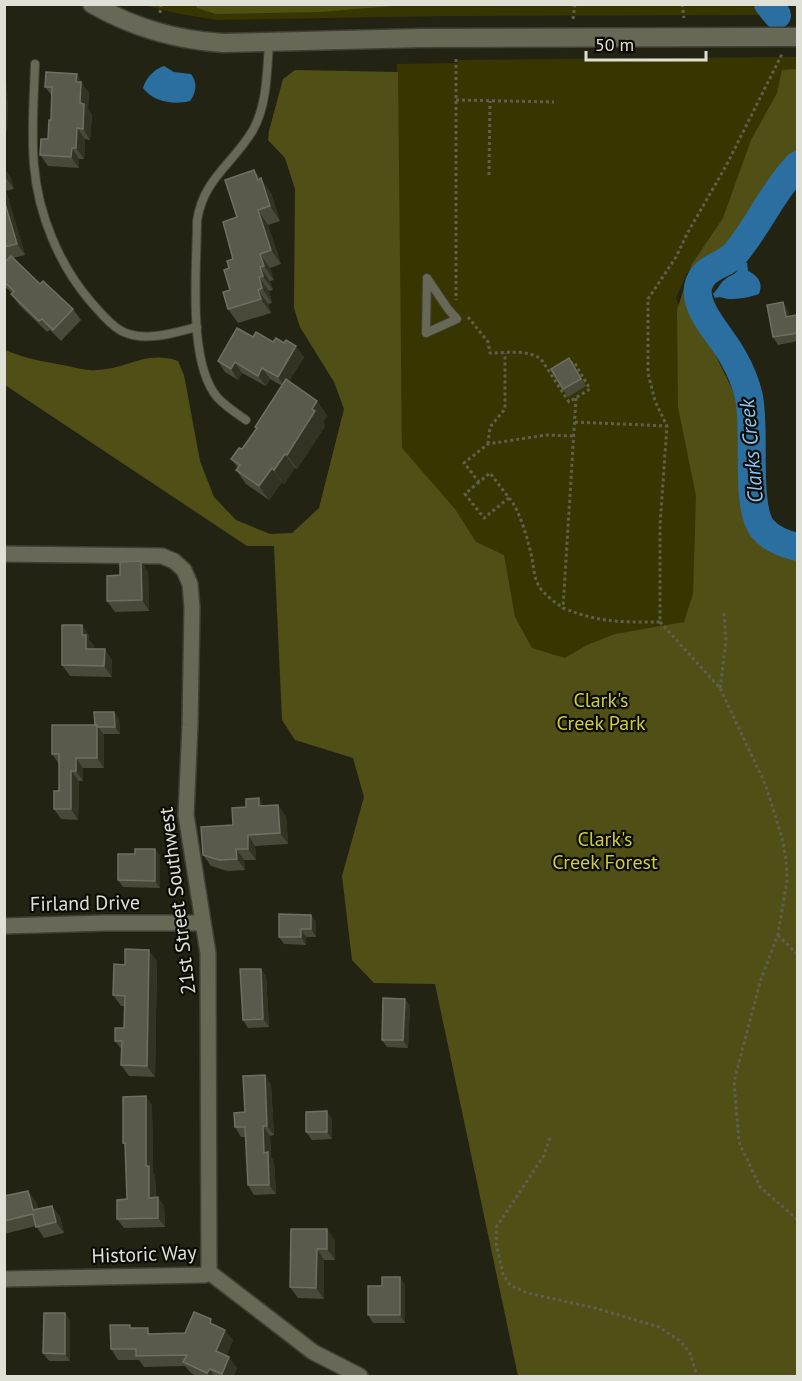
<svg xmlns="http://www.w3.org/2000/svg" width="802" height="1381" font-family="'PT Sans',sans-serif">
  <rect width="100%" height="100%" fill="#232314"/>
  <g fill="#383600">
    <polygon points="768,4 777,15 444,16 217,20 175,13 144,5"/>
    <polygon points="796,57 797,60 797,152 718,255 687,273 676,298 693,339 797,1376 406,831 401,370 398,316 400,309 397,64 458,63 458,60"/>
  </g>
  <g fill="#504f16">
    <polygon points="196,5 196,4 556,5 393,6 320,12 216,14 197,8"/>
    <path d="M797,69V156L771,190L733,246L723,255L699,268L691,277L686,290L687,300L697,325L716,356L740,405L746,507L754,529L770,546L797,559V1376H518L435,984L374,983L352,960L342,876L364,797L353,758L295,740L282,720L274,546H247L5,385V350C26,359 46,362 68,366C77,368 87,371 96,370C129,369 145,350 178,361L184,375L200,461L214,497L236,520L270,534L292,533L319,508L344,409L334,382L300,327L294,308L295,189L285,158L268,140L269,131L283,79L295,70L398,72L402,448L455,509L476,542L504,555L515,617L532,648L565,658L587,645L615,634L684,622L693,594L696,496L678,407L677,310L692,264L723,218L751,140L777,93L782,70Z"/>
  </g>
  <g fill="#2b6fa0">
    <path d="M164,66L174,72L191,74C198,83 196,93 190,101C174,105 153,102 143,88C146,78 154,69 164,66Z"/>
    <path d="M743,261L747,263L748,271C757,275 764,283 759,294C751,297 739,299 729,299C724,299 721,296 715,298L713,294C717,290 719,286 722,282C734,271 734,279 743,261Z"/>
  </g>
  <g fill="none" stroke-linecap="round" stroke-linejoin="round">
    <g stroke="#2b6fa0" stroke-width="28">
      <polyline points="768,4 777,15"/>
      <path d="M798,165C772,192 758,227 734,255C722,267 702,267 698,287C694,311 724,338 734,359C741,371 746,384 749,397C756,431 745,505 762,528C771,539 784,544 798,547"/>
    </g>
    <g stroke="#3f3f35" stroke-width="10">
      <g id="service">
        <path d="M35,64C34,97 31,132 34,165C38,214 59,265 91,302C101,313 114,330 129,334C150,341 176,332 197,327"/>
        <polygon points="427,278 448,309 457,319 426,333"/>
        <path d="M246,420C236,413 225,406 217,397C187,361 197,267 197,221C203,179 233,164 253,130C267,105 267,72 269,43"/>
      </g>
    </g>
    <g stroke="#3f3f35" stroke-width="18">
      <g id="minor">
        <polyline points="4,554 162,556 174,561 184,570 190,584 192,608 190,725 186,815 208,953 209,1272"/>
        <polyline points="4,926 105,923 203,923"/>
        <polyline points="4,1279 205,1275 209,1272 313,1352 360,1376"/>
      </g>
    </g>
    <g stroke="#3f3f35" stroke-width="21">
      <path id="tertiary" d="M92,4C134,28 175,40 223,43L421,38L798,37"/>
    </g>
    <g stroke="#5e5f51" stroke-width="3" stroke-dasharray="3 3" stroke-linecap="butt">
      <polyline points="682,4 684,18"/>
      <polyline points="160,13 161,4"/>
      <polyline points="573,19 575,4"/>
      <polyline points="456,59 456,300"/>
      <polyline points="456,100 554,102"/>
      <polyline points="489,175 490,101"/>
      <path d="M468,317L488,342L490,353C506,353 527,349 541,359L569,402L590,389L574,362L569,364"/>
      <path d="M576,398L563,608C600,623 622,622 660,622V525L667,426L655,401L648,373V299L676,257L688,232L726,166L782,54"/>
      <polyline points="575,422 667,426"/>
      <polyline points="488,444 490,427 505,409 505,353"/>
      <polyline points="479,482 465,494 484,518 509,498 490,473 479,482 464,463 488,444 546,435 574,436"/>
      <path d="M509,498C519,508 528,540 531,554C534,565 533,576 539,586C544,595 555,602 563,608"/>
      <polyline points="660,622 720,688 766,786 782,838 786,859 787,881 778,934 760,982 734,1082 739,1142 760,1187 798,1220"/>
      <polyline points="720,688 726,642 724,613"/>
      <polyline points="778,935 798,955"/>
      <polyline points="550,1138 543,1157 497,1226 496,1243 503,1274 510,1285 527,1293 595,1308 659,1327 680,1341 690,1353 697,1376"/>
    </g>
    <use href="#service" stroke="#686857" stroke-width="8"/>
    <use href="#minor" stroke="#686857" stroke-width="15"/>
    <use href="#tertiary" stroke="#686857" stroke-width="18"/>
  </g>
  <g fill="#49493a">
    <polygon points="84,85 84,87 89,93 88,109 92,115 90,140 85,139 84,159 79,159 79,168 48,166 40,155 48,139 51,120 52,96 45,87"/>
    <polygon points="4,168 10,177 14,189 6,191 25,255 13,258 40,284 73,309 81,320 61,341 50,330 47,332 19,305 11,294 12,293 4,286 4,263 8,259 4,260"/>
    <polygon points="254,170 271,193 280,221 268,225 281,264 270,268 274,280 270,281 273,290 269,291 272,303 268,304 271,313 238,323 228,309 230,290 229,268 233,259 237,217"/>
    <polygon points="788,310 789,317 797,315 798,316 798,341 778,345 773,337"/>
    <polygon points="253,337 273,342 304,357 289,381 317,401 327,416 323,422 325,426 297,469 295,468 284,484 282,482 269,500 246,484 236,470 238,468 231,459 242,449 256,428 282,386 270,379 266,386 242,373 238,380 225,372 218,361"/>
    <polygon points="574,365 586,386 568,397 563,389"/>
    <polygon points="148,572 149,611 115,612 107,601 120,575"/>
    <polygon points="82,625 89,636 89,640 94,646 94,649 112,660 112,677 70,676 62,665"/>
    <polygon points="114,712 119,719 120,734 103,734 104,735 104,768 83,768 83,781 79,781 78,820 61,819 54,809 59,791 59,764 52,754"/>
    <polygon points="264,806 286,816 288,844 255,846 256,860 244,860 245,870 227,871 211,866 203,855 233,825"/>
    <polygon points="155,849 160,856 160,888 123,887 118,880 135,854"/>
    <polygon points="311,915 316,922 316,937 306,937 306,945 284,944 279,937"/>
    <polygon points="157,961 155,1077 129,1076 121,1065 122,1050 115,1041 124,1028 124,1006 121,1006 113,995 125,965"/>
    <polygon points="261,969 266,976 269,1027 248,1028 243,1020"/>
    <polygon points="405,999 410,1006 408,1048 387,1047 382,1040"/>
    <polygon points="265,1075 271,1085 274,1135 270,1136 271,1157 274,1162 276,1194 254,1195 248,1185 246,1137 241,1137 235,1127 245,1112"/>
    <polygon points="152,1105 153,1172 155,1176 156,1197 164,1206 165,1227 124,1228 117,1219 127,1199 126,1147 123,1143"/>
    <polygon points="332,1119 332,1139 312,1140 306,1132"/>
    <polygon points="28,1191 36,1202 38,1209 52,1206 60,1217 64,1233 44,1238 36,1226 4,1234 4,1196"/>
    <polygon points="291,1229 335,1240 335,1260 324,1260 324,1299 298,1298 290,1287"/>
    <polygon points="405,1285 405,1323 373,1323 368,1315 382,1286"/>
    <polygon points="65,1313 70,1321 70,1361 49,1361 43,1353"/>
    <polygon points="216,1325 233,1340 226,1356 237,1368 233,1377 198,1377 191,1373 185,1366 144,1367 139,1360 118,1360 111,1349 133,1328 152,1334 185,1333"/>
  </g>
  <g fill="#333324">
    <polygon points="4,51 8,105 7,132 4,128"/>
    <polygon points="77,74 84,85 84,87 89,93 88,109 92,115 90,140 83,129 76,82"/>
    <polygon points="77,128 85,139 84,159 76,148"/>
    <polygon points="72,148 79,159 79,168 71,157"/>
    <polygon points="4,168 10,177 14,189 6,178"/>
    <polygon points="254,170 271,193 280,221 270,206 258,180"/>
    <polygon points="4,188 6,191 25,255 17,244 4,200"/>
    <polygon points="258,210 268,225 281,264 271,250"/>
    <polygon points="260,254 270,268 274,280 264,266"/>
    <polygon points="260,267 270,281 273,290 263,276"/>
    <polygon points="259,277 269,291 272,303 262,288"/>
    <polygon points="258,290 268,304 271,313 261,299"/>
    <polygon points="783,302 788,310 791,325 786,317"/>
    <polygon points="296,346 304,357 285,388 278,377"/>
    <polygon points="235,362 242,373 238,380 231,369"/>
    <polygon points="262,368 270,379 266,386 258,376"/>
    <polygon points="317,401 327,416 323,422 325,426 297,469 287,455 312,409"/>
    <polygon points="285,454 295,468 284,484 274,470"/>
    <polygon points="272,468 282,482 269,500 259,486"/>
    <polygon points="141,561 148,572 149,611 142,600"/>
    <polygon points="82,625 89,636 89,640 94,646 94,660 86,649 82,635"/>
    <polygon points="105,649 112,660 112,677 104,666"/>
    <polygon points="114,712 119,719 120,734 115,727"/>
    <polygon points="97,725 104,735 104,768 97,758"/>
    <polygon points="76,758 83,768 83,781 76,771"/>
    <polygon points="71,771 79,781 78,820 71,809"/>
    <polygon points="259,798 266,809 259,806"/>
    <polygon points="278,805 286,816 288,844 280,833"/>
    <polygon points="248,835 255,846 256,860 248,849"/>
    <polygon points="155,849 160,856 160,888 155,881"/>
    <polygon points="236,849 244,860 245,870 237,859"/>
    <polygon points="311,915 316,922 316,937 311,929"/>
    <polygon points="301,929 306,937 306,945 301,937"/>
    <polygon points="149,950 157,961 155,1077 147,1066"/>
    <polygon points="261,969 266,976 269,1027 263,1019"/>
    <polygon points="405,999 410,1006 408,1048 403,1040"/>
    <polygon points="265,1075 271,1085 274,1135 267,1126"/>
    <polygon points="146,1096 152,1105 153,1172 155,1176 156,1207 149,1198 146,1166"/>
    <polygon points="327,1111 332,1119 332,1139 327,1132"/>
    <polygon points="263,1126 270,1136 271,1157 274,1162 276,1194 269,1185 264,1153"/>
    <polygon points="28,1191 36,1202 40,1221 33,1210"/>
    <polygon points="158,1197 164,1206 165,1227 158,1218"/>
    <polygon points="52,1206 60,1217 64,1233 56,1222"/>
    <polygon points="327,1229 335,1240 335,1260 327,1249"/>
    <polygon points="317,1249 324,1260 324,1299 316,1288"/>
    <polygon points="400,1277 405,1285 405,1323 400,1315"/>
    <polygon points="65,1313 70,1321 70,1361 65,1354"/>
    <polygon points="225,1330 233,1340 223,1362 216,1351"/>
    <polygon points="229,1357 237,1368 233,1377 223,1377 222,1374"/>
    <polygon points="210,1369 215,1377 210,1377 207,1373"/>
  </g>
  <g fill="#595a4b" stroke="#6e6f60" stroke-width="1.5">
    <polygon points="46,72 77,74 76,82 81,82 80,103 84,104 83,129 77,128 76,148 72,148 71,157 40,155 41,139 48,139 49,120 51,120 52,87 45,87"/>
    <polygon points="254,170 258,180 261,178 270,206 258,210 271,250 260,254 264,266 260,267 263,276 259,277 262,288 258,290 261,299 228,309 223,292 230,290 224,270 229,268 227,261 233,259 223,222 237,217 225,180"/>
    <polygon points="4,200 17,244 4,247"/>
    <polygon points="11,256 40,284 43,281 73,309 53,330 42,319 39,321 11,294 14,291 4,282 4,263"/>
    <polygon points="783,302 786,317 797,315 798,333 773,337 767,305"/>
    <polygon points="237,328 253,337 256,332 273,342 276,338 284,343 286,340 296,346 278,377 262,368 258,376 235,362 231,369 218,361"/>
    <polygon points="569,358 581,379 563,389 551,369"/>
    <polygon points="286,379 317,401 312,409 315,411 287,455 285,454 274,470 272,468 259,486 236,470 240,465 231,459 239,448 242,449 257,428 255,427"/>
    <polygon points="141,561 142,600 107,601 107,576 120,575 120,562"/>
    <polygon points="62,625 82,625 82,635 86,635 86,649 105,649 104,666 62,665"/>
    <polygon points="94,712 114,712 115,727 98,727 97,725 95,725"/>
    <polygon points="52,725 97,725 97,758 76,758 76,771 71,771 71,809 54,809 54,791 59,791 59,754 52,754"/>
    <polygon points="259,798 259,806 278,805 280,833 248,835 248,849 236,849 237,859 219,860 203,855 201,827 233,825 232,808 246,807 246,799"/>
    <polygon points="135,849 155,849 155,881 118,880 118,854 135,854"/>
    <polygon points="279,914 311,915 311,929 301,929 301,937 279,937"/>
    <polygon points="125,949 149,950 147,1066 121,1065 122,1041 115,1041 115,1028 124,1028 125,996 113,995 114,964 125,965"/>
    <polygon points="240,969 261,969 263,1019 243,1020"/>
    <polygon points="383,998 405,999 403,1040 382,1040"/>
    <polygon points="265,1075 267,1126 263,1126 264,1153 268,1152 269,1185 248,1185 245,1127 235,1127 234,1113 245,1112 243,1076"/>
    <polygon points="146,1096 146,1166 149,1166 149,1198 158,1197 158,1218 117,1219 117,1200 127,1199 125,1143 123,1143 123,1097"/>
    <polygon points="327,1111 327,1132 306,1132 306,1112"/>
    <polygon points="28,1191 33,1210 52,1206 56,1222 36,1227 33,1214 4,1221 4,1196"/>
    <polygon points="291,1229 327,1229 327,1249 317,1249 316,1288 290,1287"/>
    <polygon points="382,1277 400,1277 400,1315 368,1315 368,1286 382,1286"/>
    <polygon points="194,1312 211,1319 210,1323 225,1330 216,1351 229,1357 222,1374 210,1369 207,1373 183,1362 187,1355 136,1356 136,1349 111,1349 110,1325 130,1325 130,1328 148,1328 148,1334 185,1333"/>
    <polygon points="44,1313 65,1313 65,1354 43,1353"/>
  </g>
  <g text-anchor="middle" dominant-baseline="central" stroke-width="4.5" stroke-linejoin="round" paint-order="stroke">
    <g font-size="20" fill="#d0cd3d" stroke="#0c0c06">
      <text x="601" y="700">Clark's<tspan x="601" dy="23">Creek Park</tspan></text>
      <text x="605" y="839">Clark's<tspan x="605" dy="23">Creek Forest</tspan></text>
    </g>
    <g font-size="20" fill="#dfe0d6" stroke="#0c0c06">
      <text transform="translate(177 901) rotate(-97)">21st Street Southwest</text>
      <text transform="translate(85 903) rotate(-1)">Firland Drive</text>
      <text transform="translate(144 1254) rotate(-2)">Historic Way</text>
    </g>
    <g font-size="21" font-style="italic" fill="#87c6f7" stroke="#0c0c06">
      <text transform="translate(751 451) rotate(-95)">Clarks Creek</text>
    </g>
  </g>
  <rect width="802" height="1381" fill="none" stroke="#dfe0d6" stroke-width="12"/>
  <path d="M586 51v9h120v-9" fill="none" stroke="#dfe0d6" stroke-width="3"/>
  <text x="595" y="51" font-size="18" fill="#dfe0d6" stroke="#0c0c06" stroke-width="4.5" paint-order="stroke">50 m</text>
</svg>
